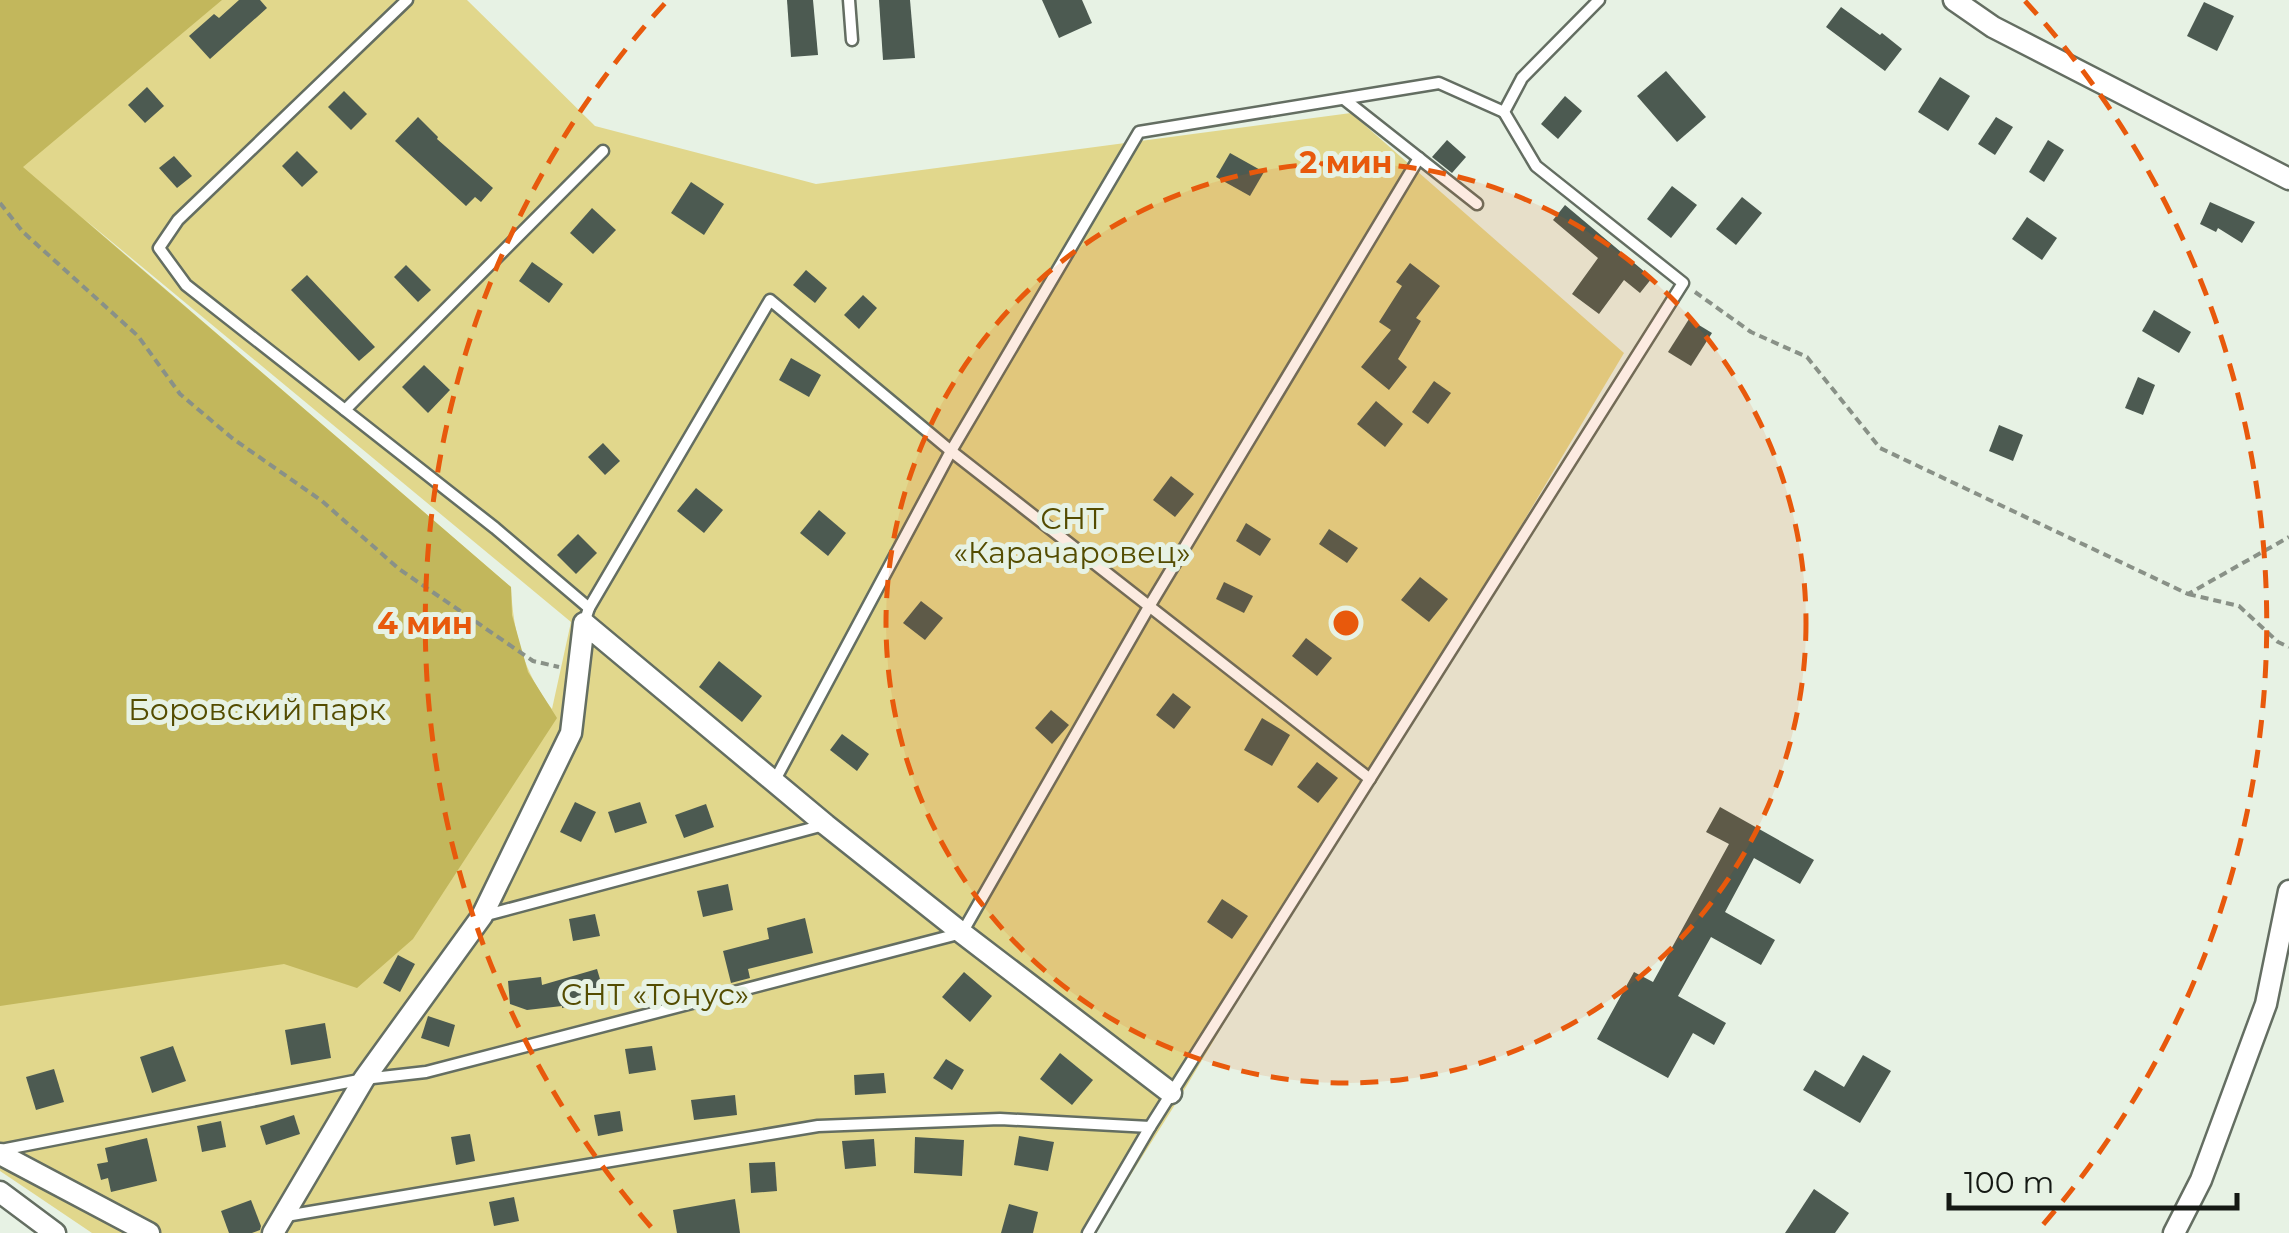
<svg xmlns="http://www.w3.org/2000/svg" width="2289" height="1233" font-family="Montserrat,sans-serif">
  <rect width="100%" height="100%" fill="#e7f2e4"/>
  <path fill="#e1d78c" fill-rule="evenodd" d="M0,0H467L595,126L816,184L1351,113L1624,353L1183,1092L1094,1233H92L0,1171ZM83,218L571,622L552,709C524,673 513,633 511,587Z"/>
  <polygon fill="#c2b75c" points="0,0 222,0 23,167 511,587 512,615 528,672 557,718 413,939 357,988 284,964 0,1006"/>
  <g fill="#4c5a51">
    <polygon points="239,0 260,0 267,8 210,59 189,36 214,14 219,18"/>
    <polygon points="787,0 813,0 818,55 791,57"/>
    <polygon points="879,0 910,0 915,58 883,60"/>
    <polygon points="1042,0 1082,0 1092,23 1059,38"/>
    <polygon points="2204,2 2234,16 2217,51 2187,36"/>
    <polygon points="1841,7 1880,35 1882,33 1902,49 1885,71 1826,27"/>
    <polygon points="1666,71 1706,117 1677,142 1637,96"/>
    <polygon points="1940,77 1970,96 1948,131 1918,112"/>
    <polygon points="147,87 164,106 145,123 128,105"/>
    <polygon points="344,91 367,114 351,130 328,107"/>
    <polygon points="1565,96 1582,111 1558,139 1541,124"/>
    <polygon points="418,117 438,137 437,139 493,188 481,202 475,197 466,206 395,141"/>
    <polygon points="1996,117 2013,127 1995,155 1978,144"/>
    <polygon points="1447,140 1466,157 1452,173 1432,157"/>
    <polygon points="2048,140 2064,150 2044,182 2029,172"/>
    <polygon points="297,151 318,172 302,187 282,166"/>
    <polygon points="1230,153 1264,172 1250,196 1216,177"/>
    <polygon points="174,156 192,176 177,188 159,168"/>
    <polygon points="691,182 724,204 704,235 671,213"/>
    <polygon points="1672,186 1697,205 1671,238 1647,219"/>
    <polygon points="1742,197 1762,213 1736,245 1716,229"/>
    <polygon points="2210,202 2255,222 2242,243 2218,228 2216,232 2200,224"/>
    <polygon points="1565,205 1652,278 1640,293 1624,280 1599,314 1572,294 1598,258 1553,220"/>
    <polygon points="592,208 616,230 593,254 570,233"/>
    <polygon points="2027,217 2057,238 2042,260 2012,239"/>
    <polygon points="532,262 563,284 549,303 519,281"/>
    <polygon points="1410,263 1440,286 1416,318 1421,321 1398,359 1407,367 1389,390 1361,367 1391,330 1379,322 1402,286 1396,282"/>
    <polygon points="406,265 431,290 418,302 394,277"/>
    <polygon points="806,270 827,288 815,303 793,285"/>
    <polygon points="307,275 375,347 359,361 291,290"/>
    <polygon points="863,295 877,308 859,329 844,315"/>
    <polygon points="2154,310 2191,332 2179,353 2142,331"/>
    <polygon points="1689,319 1712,333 1691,366 1668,352"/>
    <polygon points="791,358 821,375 809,397 779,380"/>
    <polygon points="424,365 450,390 428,413 402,387"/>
    <polygon points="2138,377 2155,385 2143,415 2125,408"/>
    <polygon points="1434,381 1451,393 1428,424 1412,412"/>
    <polygon points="1376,401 1403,424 1385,447 1357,424"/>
    <polygon points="1999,425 2023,435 2013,461 1989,451"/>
    <polygon points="603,443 620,461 605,475 588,457"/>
    <polygon points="1171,476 1194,494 1175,517 1153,500"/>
    <polygon points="696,488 723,510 704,533 677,511"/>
    <polygon points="819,510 846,533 828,556 800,533"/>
    <polygon points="1246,523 1271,539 1260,556 1236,541"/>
    <polygon points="1329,529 1358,548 1347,563 1319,544"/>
    <polygon points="578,534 597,553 576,574 557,555"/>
    <polygon points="1420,577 1448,599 1429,622 1401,600"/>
    <polygon points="1224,582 1253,596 1244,613 1216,599"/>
    <polygon points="921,601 943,618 925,640 903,623"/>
    <polygon points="1306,638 1332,658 1317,676 1292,656"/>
    <polygon points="719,661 762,696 742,722 699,687"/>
    <polygon points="1173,693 1191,707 1174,729 1156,715"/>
    <polygon points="1051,710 1069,725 1052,744 1035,728"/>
    <polygon points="1262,718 1290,735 1272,766 1244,750"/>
    <polygon points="842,734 869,754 857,771 830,750"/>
    <polygon points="1317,762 1338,778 1318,803 1297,787"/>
    <polygon points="575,802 596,812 581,842 560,832"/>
    <polygon points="640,802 647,823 615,833 608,812"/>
    <polygon points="706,804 714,827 684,838 675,815"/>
    <polygon points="1720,807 1814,860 1800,884 1754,858 1725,912 1775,940 1761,965 1711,937 1678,996 1726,1023 1714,1045 1693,1033 1668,1078 1597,1039 1634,972 1653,982 1729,844 1706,832"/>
    <polygon points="728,884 733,910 703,917 697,891"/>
    <polygon points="1222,899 1248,916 1232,939 1207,922"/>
    <polygon points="595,914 600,936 573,941 569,919"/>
    <polygon points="805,918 813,953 748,969 750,978 731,983 723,951 769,939 767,928"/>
    <polygon points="398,955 415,964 400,992 383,983"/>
    <polygon points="597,969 605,996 562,1008 562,1006 527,1010 510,1004 508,981 541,977 542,985"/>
    <polygon points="964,972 992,996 970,1022 942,997"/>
    <polygon points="428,1016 455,1025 449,1047 421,1038"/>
    <polygon points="325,1023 331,1058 291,1065 285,1030"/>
    <polygon points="173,1046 186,1081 152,1093 140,1057"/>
    <polygon points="652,1046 656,1070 629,1074 625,1049"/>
    <polygon points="1060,1053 1093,1080 1072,1105 1040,1079"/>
    <polygon points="1863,1055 1891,1071 1860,1123 1803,1090 1815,1070 1844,1087"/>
    <polygon points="946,1059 964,1070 952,1090 933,1078"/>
    <polygon points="54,1069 64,1102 36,1110 26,1077"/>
    <polygon points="884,1073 886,1093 855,1095 854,1075"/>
    <polygon points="735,1095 737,1115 694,1120 691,1100"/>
    <polygon points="620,1111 623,1131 598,1136 594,1115"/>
    <polygon points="294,1115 300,1134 266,1145 260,1126"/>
    <polygon points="221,1121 226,1147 202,1152 197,1126"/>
    <polygon points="470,1134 475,1161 456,1165 451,1137"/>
    <polygon points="1019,1136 1054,1142 1048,1171 1014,1165"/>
    <polygon points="915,1137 964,1140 962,1176 914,1173"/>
    <polygon points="147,1138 157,1181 111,1192 108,1178 101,1180 97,1164 108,1162 105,1148"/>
    <polygon points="874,1139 876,1166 845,1169 842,1141"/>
    <polygon points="775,1162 777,1191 751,1193 749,1163"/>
    <polygon points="1814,1189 1849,1213 1835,1233 1785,1233"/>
    <polygon points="514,1197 519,1221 494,1226 489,1202"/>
    <polygon points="735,1199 740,1233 677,1233 673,1210"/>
    <polygon points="251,1200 261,1226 260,1230 252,1233 229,1233 221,1211"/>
    <polygon points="1009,1204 1038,1212 1033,1233 1001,1233"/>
  </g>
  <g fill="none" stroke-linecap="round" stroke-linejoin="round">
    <g stroke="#646e62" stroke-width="15">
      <g id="lane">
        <polyline points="407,0 178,220 159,248 186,285 495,528 589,608"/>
        <polyline points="849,0 852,40"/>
        <polyline points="1344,99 1477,204"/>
        <polyline points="345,410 603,151"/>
        <polyline points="584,623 589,608 770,300 951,451 1370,779"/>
        <polyline points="775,780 951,451 1139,132 1439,83 1504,112"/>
        <polyline points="483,916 824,825"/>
        <polyline points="1,1150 364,1079 426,1072 962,933 1150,605 1419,158"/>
        <polyline points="286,1216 818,1126 1000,1119 1150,1127"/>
        <polyline points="1088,1233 1150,1127 1683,283 1536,166 1504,112 1522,78 1599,0"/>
      </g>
    </g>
    <g stroke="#646e62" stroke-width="25">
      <g id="street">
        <polyline points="1954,0 1993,27 2289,179"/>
        <polyline points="0,1154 149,1233"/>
        <polyline points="0,1192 55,1233"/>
        <polyline points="273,1233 364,1079 482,916 571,733 584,623 826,825 962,933 1171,1093"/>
        <polyline points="2174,1233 2201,1180 2266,1004 2289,891"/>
      </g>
    </g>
    <g stroke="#899187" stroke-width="4" stroke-dasharray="8 5" stroke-linecap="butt">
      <polyline points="0,203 23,232 138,336 180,394 232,438 322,501 399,569 450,604 533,661 559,667"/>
      <polyline points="1695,292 1751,332 1807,357 1880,448 2188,594 2289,537"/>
      <polyline points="2188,594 2239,606 2278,642 2289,647"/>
    </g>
    <use href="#lane" stroke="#fff" stroke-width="10"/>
    <use href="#street" stroke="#fff" stroke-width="20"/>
  </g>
  <circle cx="1346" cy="623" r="460" fill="#e8590c" fill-opacity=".12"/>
  <g fill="none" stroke="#e8590c" stroke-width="5" stroke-dasharray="18 12">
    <circle cx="1346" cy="623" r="460"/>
    <path d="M651 1227A921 921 0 0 1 667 1M2025 1A921 921 0 0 1 2041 1227"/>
  </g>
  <g text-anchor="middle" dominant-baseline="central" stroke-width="10" stroke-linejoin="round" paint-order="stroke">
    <g font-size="30" fill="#544c00" stroke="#e7f2e4">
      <text x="1072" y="518">СНТ<tspan x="1072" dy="34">«Карачаровец»</tspan></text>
      <text x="257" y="709">Боровский парк</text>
      <text x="655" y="994">СНТ «Тонус»</text>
    </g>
  </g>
  <circle cx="1346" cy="623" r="15" fill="#e8590c" stroke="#e7f2e4" stroke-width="5"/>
  <g font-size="30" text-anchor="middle" font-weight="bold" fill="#e8590c" stroke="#e7f2e4" stroke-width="10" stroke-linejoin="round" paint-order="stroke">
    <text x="1346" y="173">2 мин</text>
    <text x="425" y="634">4 мин</text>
  </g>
  <path d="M1949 1193v15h288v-15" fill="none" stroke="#151914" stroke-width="5"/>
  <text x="1964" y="1193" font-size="30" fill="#151914" stroke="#e7f2e4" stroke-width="8" paint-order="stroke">100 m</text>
</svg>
